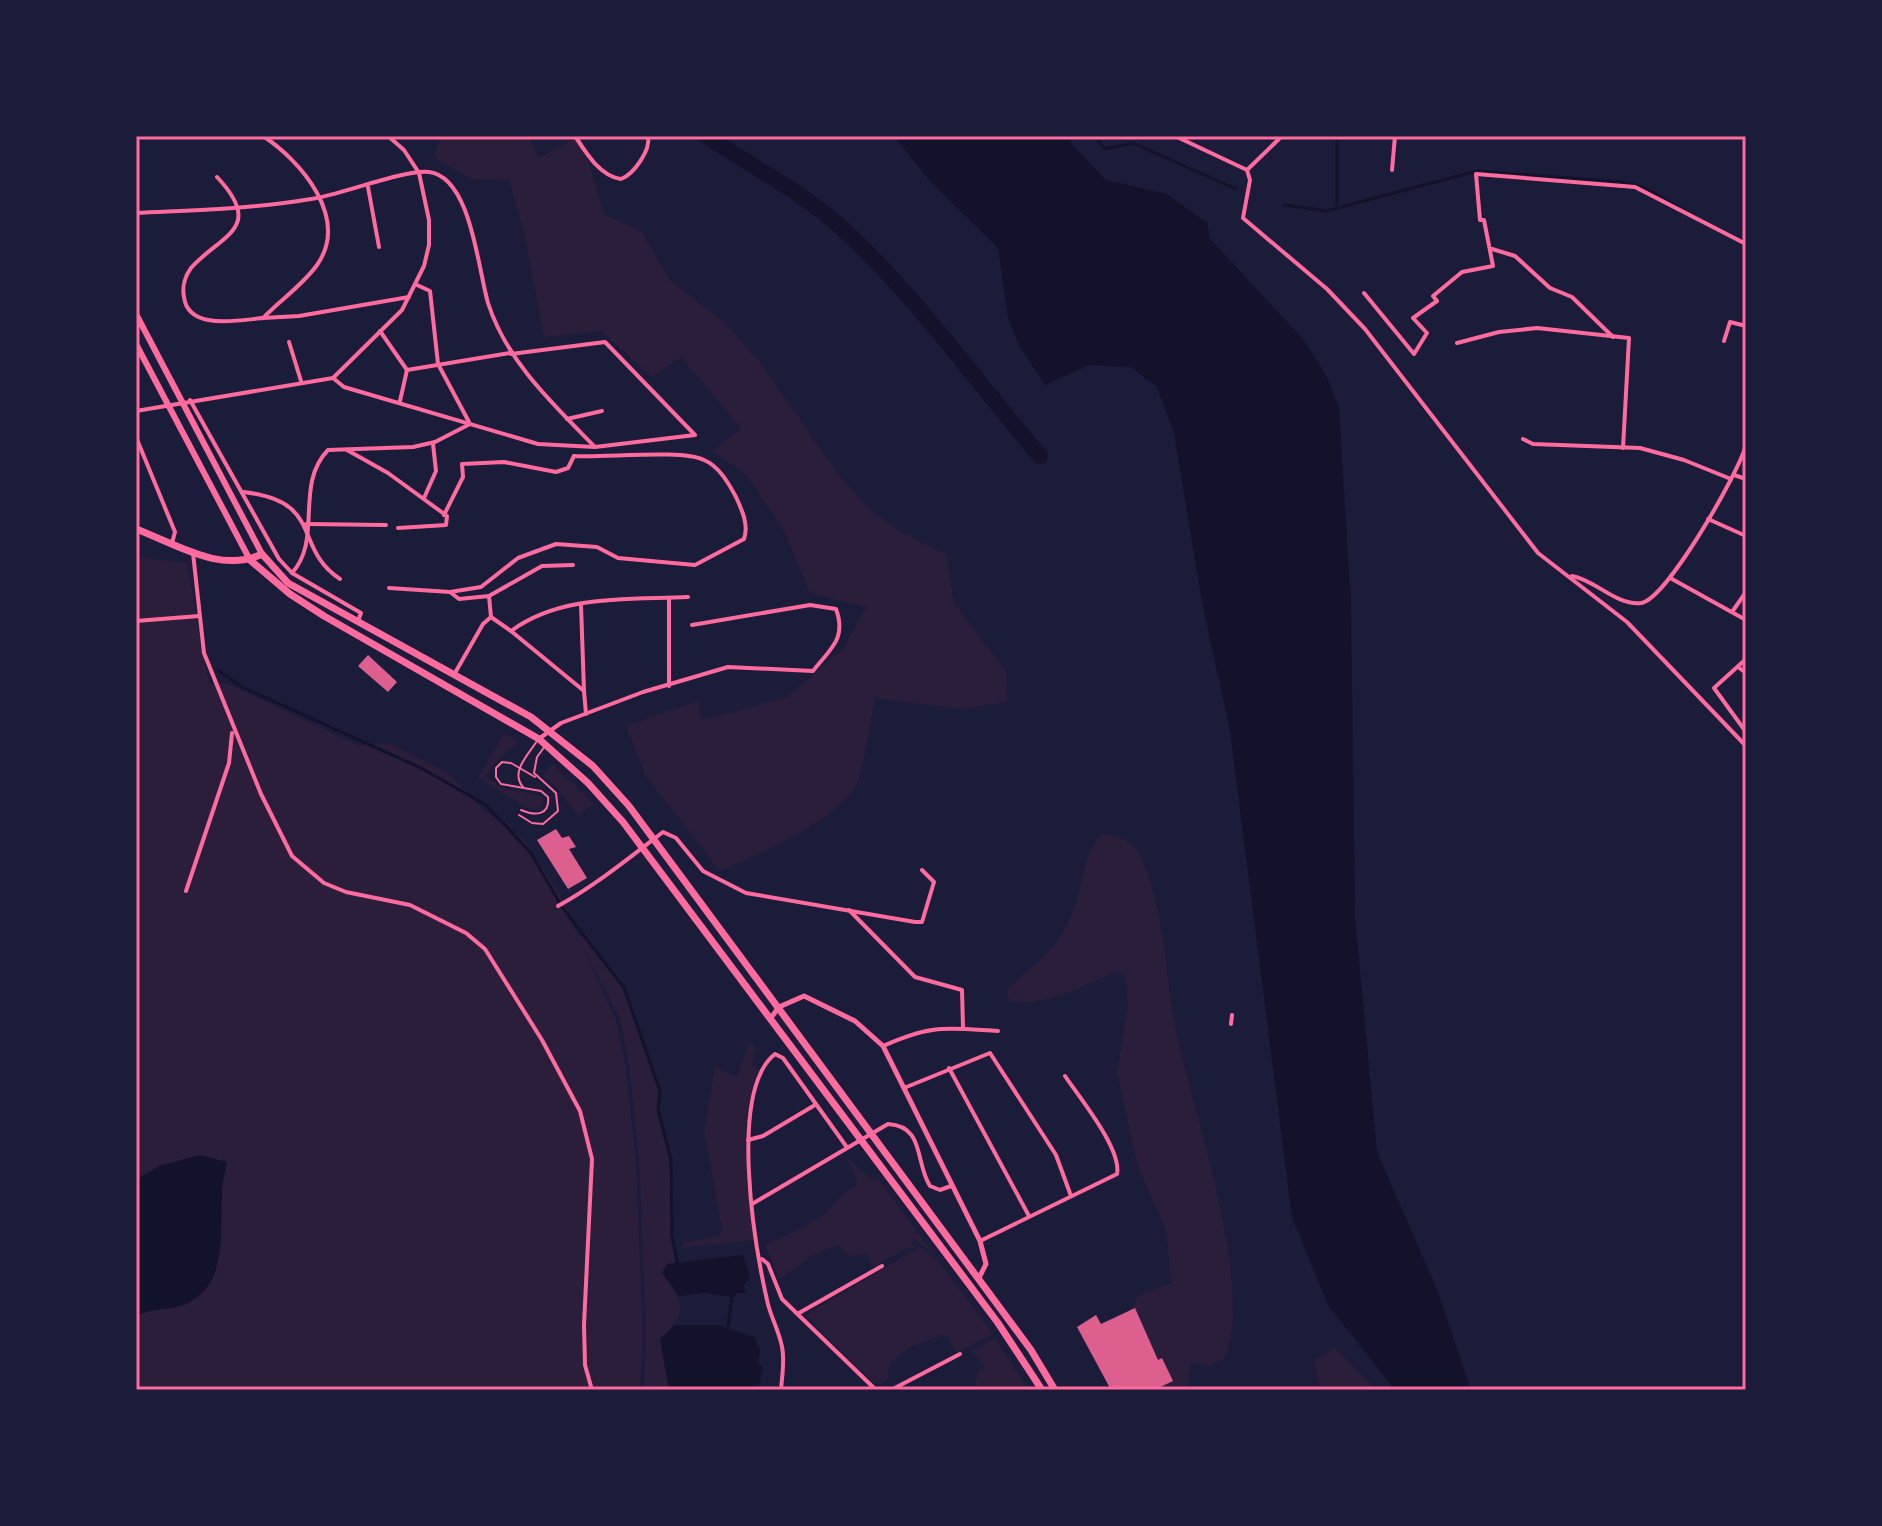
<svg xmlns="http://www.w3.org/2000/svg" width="1882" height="1526" font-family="'Fira Sans Condensed',sans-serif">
  <rect width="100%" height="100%" fill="#1b1b3a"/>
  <g fill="#2a1e3b">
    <path d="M441,136H528L539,158L581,136L604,214L642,232L670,280L726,324L762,365L838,474L871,511L906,535L946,554L954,603L1006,671L1007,702L961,709L875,698C871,716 863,776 855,788C829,824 760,854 720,871L646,776L626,726L698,701L701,720L786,698L843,649L866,607L810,593L785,533L746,474L712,451L741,428L681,357L652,377L601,331L544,337L524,233L509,180L471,179L434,157Z"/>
    <path d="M136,557L187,563L209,684L226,683L357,745L391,744L447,772L485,811L525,841L561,896L576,932L590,944L624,989L659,1092L658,1111L670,1161L675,1263L667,1264C670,1304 699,1303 660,1339L669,1390H644L646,1329L639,1159L629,1065L620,1019L580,941L616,1020L626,1068L636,1162L643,1335L640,1390H136Z"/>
    <path d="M504,733L518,742C507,752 494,762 486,776L503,789L540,795L544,803L537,810L527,808L478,778Z"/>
    <polygon points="552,764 594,804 578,816 556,786 543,776"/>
    <path d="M1101,834C1114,834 1131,840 1138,852C1166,905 1164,973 1176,1031C1192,1109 1256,1288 1224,1359L1208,1366L1191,1362L1187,1390H1145L1129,1319L1138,1295L1171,1283L1166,1230L1138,1167L1117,1073L1128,1006L1126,976L1115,972C1089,983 1036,1012 1009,999L1007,990C1035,961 1052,958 1071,916C1083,889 1082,856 1101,834Z"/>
    <path d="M749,1044L756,1046L752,1065L758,1069C737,1125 747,1183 755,1240L682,1248L683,1243L719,1236L722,1228L704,1131L715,1067L737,1077Z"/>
    <path d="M845,1156L872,1180L878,1179L935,1256L915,1239L911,1243L914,1248H906L873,1267L866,1254L850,1256L838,1245L813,1255L780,1279L765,1245C778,1240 819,1220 828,1211C837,1201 843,1192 856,1186L857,1179Z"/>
    <polygon points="915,1243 939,1262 993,1334 956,1353 948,1337 943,1335 910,1347 889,1363 888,1379 880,1384 873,1382 806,1315 918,1248"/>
    <polygon points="995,1338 1029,1390 977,1390 975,1387 978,1371 985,1367 972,1351"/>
    <polygon points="1335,1348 1376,1390 1320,1390 1314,1360"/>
  </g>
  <g fill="#12122b">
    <polygon points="894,136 1064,136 1106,180 1167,194 1207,223 1210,239 1304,340 1326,375 1339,408 1351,606 1355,918 1377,1152 1438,1292 1471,1390 1395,1390 1328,1305 1292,1217 1230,731 1201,597 1174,433 1157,387 1131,367 1089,365 1045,385 1019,345 1008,318 998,248 929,180"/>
    <path d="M200,1155L227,1162C225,1172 222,1183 222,1193C220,1228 228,1282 190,1302C174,1311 153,1307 136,1316V1180L159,1166Z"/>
    <polygon points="743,1255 750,1277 744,1285 746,1293 737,1293 734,1297 705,1293 679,1296 662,1273 667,1264"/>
    <polygon points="675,1325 718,1325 754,1337 760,1350 758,1364 763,1367 758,1390 669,1390 660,1339"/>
  </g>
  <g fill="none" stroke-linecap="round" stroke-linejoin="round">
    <g stroke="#12122b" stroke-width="3">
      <polyline points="1100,136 1098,141 1105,149 1133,143 1236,189"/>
      <polyline points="1067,140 1082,136"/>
      <polyline points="1285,205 1326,211 1477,171 1624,182 1645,188 1689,213"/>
      <polyline points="1337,208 1337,136"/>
      <polyline points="218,670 242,687 421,768 486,805 531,853 559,902"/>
      <polyline points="562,907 624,988 660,1091 658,1110 671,1160 672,1237 678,1266"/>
      <polyline points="728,1328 732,1296"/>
    </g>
    <path stroke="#12122b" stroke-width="16" d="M706,136C752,166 803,193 843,229C914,294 977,382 1040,456"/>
  </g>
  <g fill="#dd5f8e">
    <polygon points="368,655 397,682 388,692 358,666"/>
    <polygon points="556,829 562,838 569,836 576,847 569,849 587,878 568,889 537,840"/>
    <polygon points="1135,1308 1158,1360 1162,1358 1173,1381 1154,1390 1111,1390 1077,1327 1096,1315 1101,1324"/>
  </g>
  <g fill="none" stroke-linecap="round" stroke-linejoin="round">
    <g stroke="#ff6b9d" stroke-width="2">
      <path d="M523,787C510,772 528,755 537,741"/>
      <path d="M521,810C535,816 550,816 548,797L541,791L501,784L496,777V768L502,762L511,763L535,777"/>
      <polyline points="519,815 532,823 543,824 558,811 556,793 534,773 537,757 545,746"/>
    </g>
    <g stroke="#ff6b9d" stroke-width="4">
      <path d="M263,136C301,161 350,218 317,265C302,286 280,300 263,318L299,316L409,297"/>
      <path d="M575,136C586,153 600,176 621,179C634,174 651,150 648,136"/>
      <polyline points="1175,136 1247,170 1250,180 1243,218 1327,289 1365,329 1538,553 1627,622 1746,746"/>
      <polyline points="1247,170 1282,136"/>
      <polyline points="1392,170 1395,136"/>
      <path d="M217,177C266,229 220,235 191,268C185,276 182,287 184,297C188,331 239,320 263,318"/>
      <polyline points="368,187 379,247"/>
      <path d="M136,213C194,210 253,209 311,199C340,195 405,169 429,172C471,177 478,269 488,303C507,362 553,404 595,447"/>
      <polyline points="1492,249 1515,256 1550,288 1572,297 1613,337"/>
      <polyline points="417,285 430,291 438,364 469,422"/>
      <polyline points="1364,293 1414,354 1427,333 1413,318 1437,301 1433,296 1462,272 1493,266 1484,220 1480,220 1476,174 1635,187 1746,244"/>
      <polyline points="380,331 407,370"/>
      <polyline points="1724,341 1730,322 1746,326"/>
      <polyline points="289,342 301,381"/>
      <polyline points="1457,343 1499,332 1537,328 1629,338 1623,448"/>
      <polyline points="333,378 344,387 538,444 595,447 695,435 605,342 511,354"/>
      <polyline points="190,400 279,559 292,573 361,613 358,621"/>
      <polyline points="400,401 407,370 510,353"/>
      <polyline points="136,411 333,378 402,310 424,266 429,245 429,220 419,173 404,150 388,136"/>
      <polyline points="567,419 602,411"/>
      <polyline points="136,437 175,532 172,543"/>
      <polyline points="1523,439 1533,444 1640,448 1684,460 1731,479"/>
      <polyline points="347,450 388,473 447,516 446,525 398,528"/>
      <polyline points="1734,475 1746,479"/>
      <path d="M243,492C325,501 292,547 340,579"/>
      <polyline points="424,498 436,471 433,444"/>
      <polyline points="444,515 463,477 462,464 504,462 556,472 568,468 574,456"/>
      <polyline points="1708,519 1746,536"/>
      <polyline points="306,524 386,525"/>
      <polyline points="193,553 204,653 261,794 292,856 324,883 346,892 410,905 466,933 485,949 542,1040 580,1111 592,1159 584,1325 585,1365 592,1390"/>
      <path d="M292,573C323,539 294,485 328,450L413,447L435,442L470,424"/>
      <path d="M1572,576C1596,580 1616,606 1641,603C1667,599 1739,472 1746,445"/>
      <polyline points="1672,579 1746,620"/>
      <path d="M389,588L450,592L481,587L518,558L556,544L597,547L618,558L695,565L744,539C749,525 742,510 736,497C729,484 719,466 704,460C682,449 605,458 574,456"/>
      <polyline points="450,592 459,599 489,596 542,566 573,565"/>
      <polyline points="489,596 491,617"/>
      <polyline points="669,598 669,686"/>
      <polyline points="581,605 584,691"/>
      <polyline points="1732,612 1746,592"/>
      <polyline points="136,621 199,616"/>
      <polyline points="511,631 584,691 586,714"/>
      <polyline points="1746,659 1714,688 1746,732"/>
      <polyline points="1738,667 1746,673"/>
      <path d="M455,673L483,624L491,617L511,631C561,594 629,600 688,597"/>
      <path d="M540,738L561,723L643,692L728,667L813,671C830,649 847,639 836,609L810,605L692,625"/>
      <polyline points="186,891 229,763 232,733"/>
      <path d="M558,906C596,885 629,858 663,832L676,838L703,871L746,893L915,922H922L934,882L922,870"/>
      <polyline points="849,910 915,977 962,990 963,1027"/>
      <polyline points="1231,1024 1232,1015"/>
      <path d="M883,1046C932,1024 946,1028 998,1031"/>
      <polyline points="949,1068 1029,1216"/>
      <polyline points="904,1088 990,1053 1056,1155 1071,1196"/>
      <polyline points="748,1140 763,1136 815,1105"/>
      <path d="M752,1204L888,1124C925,1126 915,1163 930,1186L940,1190L951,1186"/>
      <path d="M980,1241L1117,1174C1122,1149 1079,1097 1065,1076"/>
      <polyline points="762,1259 768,1264 782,1299 876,1390"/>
      <polyline points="799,1313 882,1266"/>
      <path d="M781,1390C782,1376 785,1360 782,1347C779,1330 770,1316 767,1300C755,1247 728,1091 775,1054L783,1058L846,1146"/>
      <polyline points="891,1390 960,1354"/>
    </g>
    <polyline stroke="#ff6b9d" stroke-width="5" points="770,1019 779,1007 804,996 855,1021 883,1046 980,1241 986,1264 979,1278"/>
    <g stroke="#ff6b9d" stroke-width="6">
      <polyline points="136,314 262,554"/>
      <polyline points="136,344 250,560"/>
    </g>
    <g stroke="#ff6b9d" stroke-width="7">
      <path d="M136,529C176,544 221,574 262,554L288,583L531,717L593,766L629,806L1031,1350L1055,1390"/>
      <polyline points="250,560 290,594 324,616 539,739 588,783 623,822 998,1323 1042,1390"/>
    </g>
  </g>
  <rect width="1882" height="1526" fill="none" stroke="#1b1b3a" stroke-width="276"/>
  <rect x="138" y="138" width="1606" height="1250" fill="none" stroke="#ff6b9d" stroke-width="3"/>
</svg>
